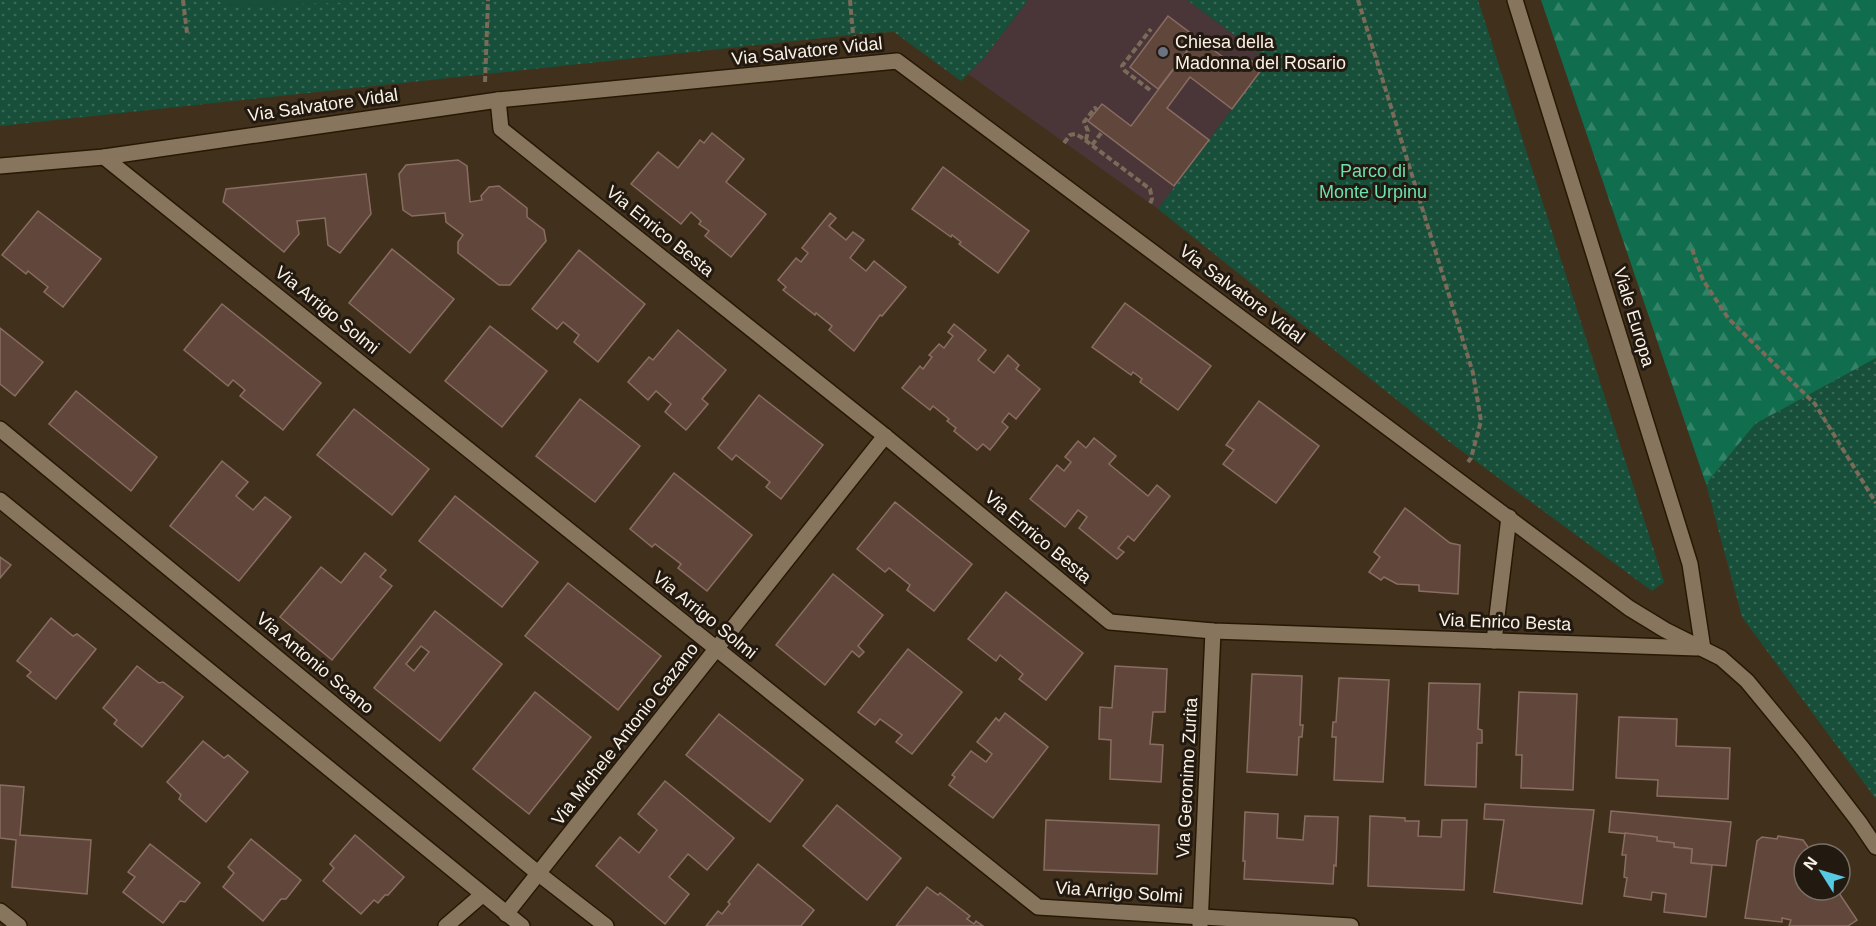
<svg xmlns="http://www.w3.org/2000/svg" width="1876" height="926" font-family="Arial,sans-serif">
  <defs>
    <pattern id="green-dots" width="8" height="8" patternUnits="userSpaceOnUse" patternTransform="scale(1.5)"><rect width="8" height="8" fill="#174f3a"/><path d="M2 2h.1M6 6h.1" fill="none" stroke="#3a6956" stroke-width="1.8" stroke-linecap="round"/></pattern>
    <pattern id="forest-firs" width="22" height="20" patternUnits="userSpaceOnUse" patternTransform="scale(1.5)"><rect width="22" height="20" fill="#106d4e"/><path d="M5 1l3.5 6h-7zM16 11l3.5 6h-7z" fill="#348267"/></pattern>
  </defs>
  <rect width="100%" height="100%" fill="#41311c"/>
  <polygon fill="#4a3538" points="1028,0 1187,0 1268,60 1158,209 968,74 984,58"/>
  <g fill="url(#green-dots)">
    <polygon points="0,0 1028,0 984,58 961,81 894,32 869,33 0,126"/>
    <polygon points="1187,0 1478,0 1664,582 1652,591 1447,440 1158,209 1268,60"/>
    <polygon points="1876,358 1876,799 1742,617 1706,484 1755,424"/>
  </g>
  <polygon fill="url(#forest-firs)" points="1541,0 1876,0 1876,358 1755,424 1706,484"/>
  <polygon fill="#174f3a" points="221,0 408,0 408,1 221,6"/>
  <g fill="#61463c" stroke="#8a6d62" stroke-width="1.5" fill-rule="evenodd">
    <polygon points="1168,16 1197,38 1158,89 1130,67"/>
    <polygon points="1197,38 1241,70 1249,59 1262,69 1232,109 1190,77 1167,108 1209,140 1174,186 1088,121 1102,104 1131,126"/>
    <polygon points="712,133 744,159 726,182 766,214 731,257 705,236 709,231 699,224 701,221 691,212 681,224 631,184 658,152 678,168 700,140 704,143"/>
    <polygon points="458,160 467,166 470,202 482,200 481,196 489,187 499,186 527,208 527,217 544,230 546,241 510,285 499,285 458,253 458,242 463,235 446,222 445,213 412,216 403,210 399,174 406,165"/>
    <polygon points="943,167 1029,231 998,273 959,244 961,242 952,235 951,237 912,209"/>
    <polygon points="366,174 371,214 340,253 328,245 325,218 297,221 299,234 284,252 223,202 226,189"/>
    <polygon points="38,211 101,259 63,307 44,292 48,287 28,271 26,274 2,255"/>
    <polygon points="830,213 836,218 829,226 846,240 853,232 864,240 850,258 866,271 874,261 906,287 882,316 880,315 854,351 829,330 832,326 816,313 815,315 783,290 786,287 778,280 796,258 801,262 808,253 802,248"/>
    <polygon points="392,249 454,299 410,353 349,303"/>
    <polygon points="579,250 645,304 598,362 574,342 579,335 563,322 557,329 532,309"/>
    <polygon points="1125,303 1211,366 1178,410 1140,382 1142,379 1133,372 1131,375 1092,347"/>
    <polygon points="222,304 321,383 283,430 240,396 245,390 233,380 228,386 184,350"/>
    <polygon points="954,324 986,350 978,360 994,373 1008,355 1019,365 1016,369 1040,389 1016,419 1009,413 1002,422 1008,427 990,450 983,444 977,450 954,431 956,428 947,421 949,419 933,406 930,410 902,388 920,366 923,369 932,357 929,355 939,344 944,348 953,336 948,332"/>
    <polygon points="490,326 547,371 502,427 445,381"/>
    <polygon points="0,328 43,362 15,396 0,384"/>
    <polygon points="678,330 726,370 702,399 708,404 686,430 665,412 671,404 656,391 648,400 628,382 649,357 653,360"/>
    <polygon points="76,391 157,457 131,491 49,424"/>
    <polygon points="759,395 823,445 781,499 766,487 770,482 736,455 732,460 718,448"/>
    <polygon points="580,399 640,446 595,502 536,456"/>
    <polygon points="1259,401 1319,446 1276,503 1223,464 1234,450 1226,445"/>
    <polygon points="354,409 429,469 392,515 317,455"/>
    <polygon points="1094,438 1116,456 1109,464 1148,496 1157,485 1170,496 1134,541 1128,536 1118,548 1124,552 1117,559 1079,528 1087,517 1078,510 1065,527 1030,499 1057,465 1064,471 1071,462 1065,457 1078,441 1086,448"/>
    <polygon points="222,461 248,482 236,496 253,510 265,497 291,517 239,581 170,526"/>
    <polygon points="674,473 752,535 707,591 678,568 681,564 655,544 652,547 630,529"/>
    <polygon points="455,496 538,562 502,607 419,541"/>
    <polygon points="895,502 972,564 934,611 907,590 910,585 889,568 885,572 857,549"/>
    <polygon points="1405,508 1450,543 1460,545 1458,594 1419,591 1419,585 1397,584 1384,577 1381,580 1369,572 1380,557 1374,552"/>
    <polygon points="365,553 386,570 380,577 392,586 332,660 280,617 321,567 341,583"/>
    <polygon points="0,557 11,565 0,578"/>
    <polygon points="833,574 883,615 858,646 864,652 859,657 852,651 825,685 776,645"/>
    <polygon points="568,583 661,656 618,710 525,636"/>
    <polygon points="1006,592 1083,653 1046,700 1019,679 1023,674 1000,655 996,661 968,639"/>
    <path d="M435,611L502,664L440,741L374,688ZM421,646L429,652L414,671L406,664Z"/>
    <polygon points="51,618 73,636 77,634 96,649 56,699 27,676 31,672 17,661"/>
    <polygon points="908,649 962,692 912,754 896,742 902,735 880,719 875,725 858,712"/>
    <polygon points="137,666 159,683 163,682 183,697 142,747 114,724 117,720 103,708"/>
    <polygon points="1115,666 1167,669 1165,712 1153,712 1150,744 1163,745 1161,782 1110,779 1111,740 1099,739 1100,707 1112,708"/>
    <polygon points="1252,674 1302,676 1300,725 1303,725 1302,737 1299,737 1297,775 1247,772"/>
    <polygon points="1339,678 1389,680 1383,782 1334,780 1336,737 1332,737 1333,722 1336,722"/>
    <polygon points="1429,683 1480,684 1478,729 1482,730 1482,743 1477,743 1476,787 1425,785"/>
    <polygon points="535,692 591,737 529,814 473,769"/>
    <polygon points="1519,692 1577,694 1573,790 1521,788 1522,755 1516,755"/>
    <polygon points="1005,713 1048,747 993,818 949,785 955,777 952,775 971,751 986,762 992,754 977,742 996,718 999,721"/>
    <polygon points="719,714 803,780 770,822 686,755"/>
    <polygon points="1619,717 1677,719 1676,746 1730,748 1728,799 1657,796 1658,780 1616,778"/>
    <polygon points="203,741 224,758 228,755 248,772 206,822 179,799 181,795 167,782"/>
    <polygon points="665,781 734,838 707,870 688,854 669,877 689,894 665,924 596,866 620,837 639,853 657,830 638,814"/>
    <polygon points="0,785 24,787 20,835 91,840 87,894 12,887 16,840 0,838"/>
    <polygon points="1485,804 1594,810 1582,904 1494,892 1504,820 1484,819"/>
    <polygon points="837,805 901,858 867,900 803,846"/>
    <polygon points="1611,811 1731,822 1726,866 1691,863 1692,849 1674,847 1674,843 1657,841 1657,837 1609,832"/>
    <polygon points="1245,812 1278,814 1277,838 1303,840 1305,816 1338,817 1336,866 1334,865 1333,884 1244,879 1245,861 1243,861"/>
    <polygon points="1370,816 1405,818 1405,821 1419,821 1418,836 1441,837 1442,820 1467,820 1464,890 1368,886"/>
    <polygon points="1046,820 1159,825 1157,874 1044,870"/>
    <polygon points="1625,833 1657,837 1657,841 1674,843 1674,847 1692,849 1691,863 1712,865 1706,917 1664,912 1666,894 1652,892 1651,900 1624,896 1627,878 1624,877 1626,855 1622,855"/>
    <polygon points="355,835 404,877 388,895 385,895 378,903 374,900 361,914 323,881 334,868 330,864"/>
    <polygon points="1778,836 1803,840 1813,854 1804,854 1804,890 1837,890 1857,920 1848,926 1789,926 1791,920 1782,918 1782,922 1745,918 1757,841 1762,837 1777,839"/>
    <polygon points="251,839 301,880 286,899 281,899 263,921 223,887 234,873 228,867"/>
    <polygon points="150,844 200,883 185,902 180,901 163,923 123,892 135,877 128,872"/>
    <polygon points="758,864 814,910 801,926 706,926 718,911 722,914 730,904 728,902"/>
    <polygon points="927,887 938,895 940,893 970,916 967,919 974,924 976,921 983,926 896,926"/>
  </g>
  <g fill="none" stroke-linecap="round" stroke-linejoin="round">
    <g stroke="#271804" stroke-width="18">
      <g id="street">
        <polyline points="1515,0 1690,564 1703,649"/>
        <polyline points="498,100 501,129 885,436 1110,622 1213,631 1697,648"/>
        <polyline points="104,157 1038,907 1351,926"/>
        <polyline points="0,166 104,157 498,100 897,61 1629,608 1665,630 1721,658 1747,681 1803,749 1859,822 1876,847"/>
        <polyline points="1494,641 1509,517"/>
        <polyline points="0,911 19,926"/>
        <polyline points="506,914 885,436"/>
        <polyline points="446,926 482,895"/>
        <polyline points="1200,926 1213,631"/>
      </g>
    </g>
    <g stroke="#271804" stroke-width="18">
      <g id="secondary">
        <polyline points="0,429 539,874 606,926"/>
        <polyline points="0,500 522,926"/>
      </g>
    </g>
    <g stroke="#7a6b59" stroke-width="4" stroke-dasharray="6 3" stroke-linecap="butt">
      <polyline points="183,0 187,33"/>
      <polyline points="850,0 853,34 858,44"/>
      <polyline points="1358,0 1473,373 1481,421 1471,458 1468,462"/>
      <polyline points="485,82 488,0"/>
      <polyline points="1150,90 1125,71 1122,66 1151,29"/>
      <polyline points="1086,140 1088,131 1084,122 1095,108 1097,110"/>
      <polyline points="1064,143 1070,135 1075,134 1081,137 1150,189 1152,199 1150,204"/>
      <polyline points="1092,145 1102,132"/>
      <polyline points="1692,249 1703,280 1728,318 1815,404 1876,503"/>
    </g>
    <use href="#street" stroke="#87755e" stroke-width="15"/>
    <use href="#secondary" stroke="#87755e" stroke-width="15"/>
  </g>
  <circle fill="#6b7280" stroke="#221a11" stroke-width="2" cx="1163" cy="52" r="6"/>
  <g text-anchor="middle" dominant-baseline="central" stroke-width="6" stroke-linejoin="round" paint-order="stroke">
    <g font-size="18" fill="#fbf1e4" stroke="#221a11" text-anchor="start">
      <text x="1175" y="42">Chiesa della<tspan x="1175" dy="21">Madonna del Rosario</tspan></text>
    </g>
    <g font-size="18" fill="#fbf1e4" stroke="#221a11">
      <text transform="translate(807 51) rotate(-6)">Via Salvatore Vidal</text>
      <text transform="translate(323 105) rotate(-8)">Via Salvatore Vidal</text>
      <text transform="translate(660 231) rotate(39)">Via Enrico Besta</text>
      <text transform="translate(1242 294) rotate(37)">Via Salvatore Vidal</text>
      <text transform="translate(327 310) rotate(39)">Via Arrigo Solmi</text>
      <text transform="translate(1634 317) rotate(73)">Viale Europa</text>
      <text transform="translate(1038 537) rotate(40)">Via Enrico Besta</text>
      <text transform="translate(705 615) rotate(39)">Via Arrigo Solmi</text>
      <text transform="translate(1505 622) rotate(2)">Via Enrico Besta</text>
      <text transform="translate(315 663) rotate(40)">Via Antonio Scano</text>
      <text transform="translate(625 734) rotate(-52)">Via Michele Antonio Gazano</text>
      <text transform="translate(1187 778) rotate(-87)">Via Geronimo Zurita</text>
      <text transform="translate(1119 892) rotate(4)">Via Arrigo Solmi</text>
    </g>
    <g font-size="18" fill="#6de0b1" stroke="#221a11">
      <text x="1373" y="171">Parco di<tspan x="1373" dy="21">Monte Urpinu</tspan></text>
    </g>
  </g>
  <g transform="translate(1822 872) rotate(307)"><circle r="28" fill="#221a11" stroke="#797065" stroke-width="1.5"/>
  <path d="M0-4.5L10 22L0 15L-10 22Z" fill="#57c9e3"/>
  <text y="-9" font-size="16" font-weight="bold" text-anchor="middle" fill="#fbf1e4">N</text>
  </g>
</svg>
